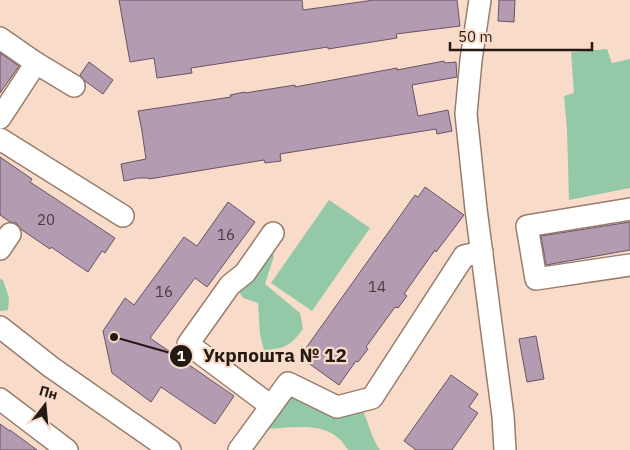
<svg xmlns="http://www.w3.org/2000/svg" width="630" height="450" font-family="'IBM Plex Sans',sans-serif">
  <rect width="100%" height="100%" fill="#f8dbc9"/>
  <g fill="#94c9a8">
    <polygon points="607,49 612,63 630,59 630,188 569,200 567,130 564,96 574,93 571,52"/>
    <polygon points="329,200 370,228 312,311 271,283"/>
    <path d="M267,241L274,256L265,284L300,313L303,329C291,345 285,349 264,350L260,335L258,303L243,298L234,284Z"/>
    <polygon points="0,279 3,280 9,298 8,310 0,311"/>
    <path d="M307,393C329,394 358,392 366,418C370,429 373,440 380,450H348C330,419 296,428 266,429L275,397H291Z"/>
  </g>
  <g fill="#b39bb1" stroke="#695366">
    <polygon points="119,0 302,0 303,10 374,0 457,0 460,26 396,34 397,38 328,49 328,47 191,68 192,73 157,78 154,58 130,62"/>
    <polygon points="499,0 515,0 514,22 498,21"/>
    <polygon points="0,53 19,66 0,93"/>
    <polygon points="444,61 445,63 456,62 457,77 412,85 418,116 448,110 452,131 437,134 436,129 280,154 281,161 265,163 264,160 149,179 149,178 138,178 124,181 121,164 146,159 142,131 138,111 231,97 230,95 245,92 245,93 295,85 295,87 397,68 397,70"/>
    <polygon points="89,62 113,80 103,94 85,81 80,75"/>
    <polygon points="0,157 32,179 30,182 115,238 105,253 102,251 88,272 51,247 50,249 22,230 16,223 10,222 0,215"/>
    <polygon points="425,187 464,215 436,252 435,250 404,294 407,296 398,308 395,307 366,347 368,349 358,362 356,361 339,385 304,360 310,351 306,348 415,195 418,197"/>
    <polygon points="228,202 255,222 207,287 195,278 150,338 234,396 215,424 161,387 151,402 112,373 103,331 125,298 134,305 184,237 197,246"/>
    <polygon points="630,222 630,250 546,265 541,236"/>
    <polygon points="536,336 544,379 527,382 519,339"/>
    <polygon points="451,375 478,394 469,407 478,413 452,450 416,450 404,441"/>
    <polygon points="0,424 10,431 10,430 37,450 0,450"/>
  </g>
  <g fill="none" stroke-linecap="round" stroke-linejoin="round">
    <g stroke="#987d6d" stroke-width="24">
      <g id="minor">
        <polyline points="480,0 471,60 466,114 476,209 503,416 505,450"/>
        <polyline points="0,38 36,63 0,118"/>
        <polyline points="36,63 74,86"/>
        <polyline points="0,139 123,216"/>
        <polyline points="630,209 527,226 536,279 630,265"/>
        <polyline points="0,249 10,234"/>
        <polyline points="0,327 51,367 170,450"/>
        <polyline points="0,399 67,450"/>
        <polyline points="271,406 188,344 230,285 245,273 273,233"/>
        <polyline points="239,450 288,383 337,407 372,398 464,256 482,252"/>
      </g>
    </g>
    <use href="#minor" stroke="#fff" stroke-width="21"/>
  </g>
  <g text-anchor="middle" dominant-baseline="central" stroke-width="4.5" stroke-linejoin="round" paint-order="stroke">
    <g font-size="15" fill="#483a3b">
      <text x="46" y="219">20</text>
      <text x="226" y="234">16</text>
      <text x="377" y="286">14</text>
      <text x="164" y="291">16</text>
    </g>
  </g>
  <path fill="none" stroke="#241a14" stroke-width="2" d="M114 337L181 356"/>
  <g fill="#241a14" stroke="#f8dbc9" stroke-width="2">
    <circle cx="114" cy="337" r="5"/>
    <circle cx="181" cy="356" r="12"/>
  </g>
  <g font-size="15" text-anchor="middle" font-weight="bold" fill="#fff">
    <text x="181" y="361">1</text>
  </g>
  <g font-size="19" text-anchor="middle" font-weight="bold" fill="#241a14" stroke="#f8dbc9" stroke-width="4.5" stroke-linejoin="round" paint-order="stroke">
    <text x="275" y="362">Укрпошта № 12</text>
  </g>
  <g transform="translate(45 405) rotate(16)" stroke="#f8dbc9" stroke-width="4" paint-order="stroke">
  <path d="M0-4L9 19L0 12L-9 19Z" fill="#241a14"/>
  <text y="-8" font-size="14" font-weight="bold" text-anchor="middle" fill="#241a14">Пн</text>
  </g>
  <path d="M450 42v8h142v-8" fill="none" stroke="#241a14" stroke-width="2.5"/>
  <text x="458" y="42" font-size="15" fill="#241a14" stroke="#f8dbc9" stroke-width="4" paint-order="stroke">50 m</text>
</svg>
